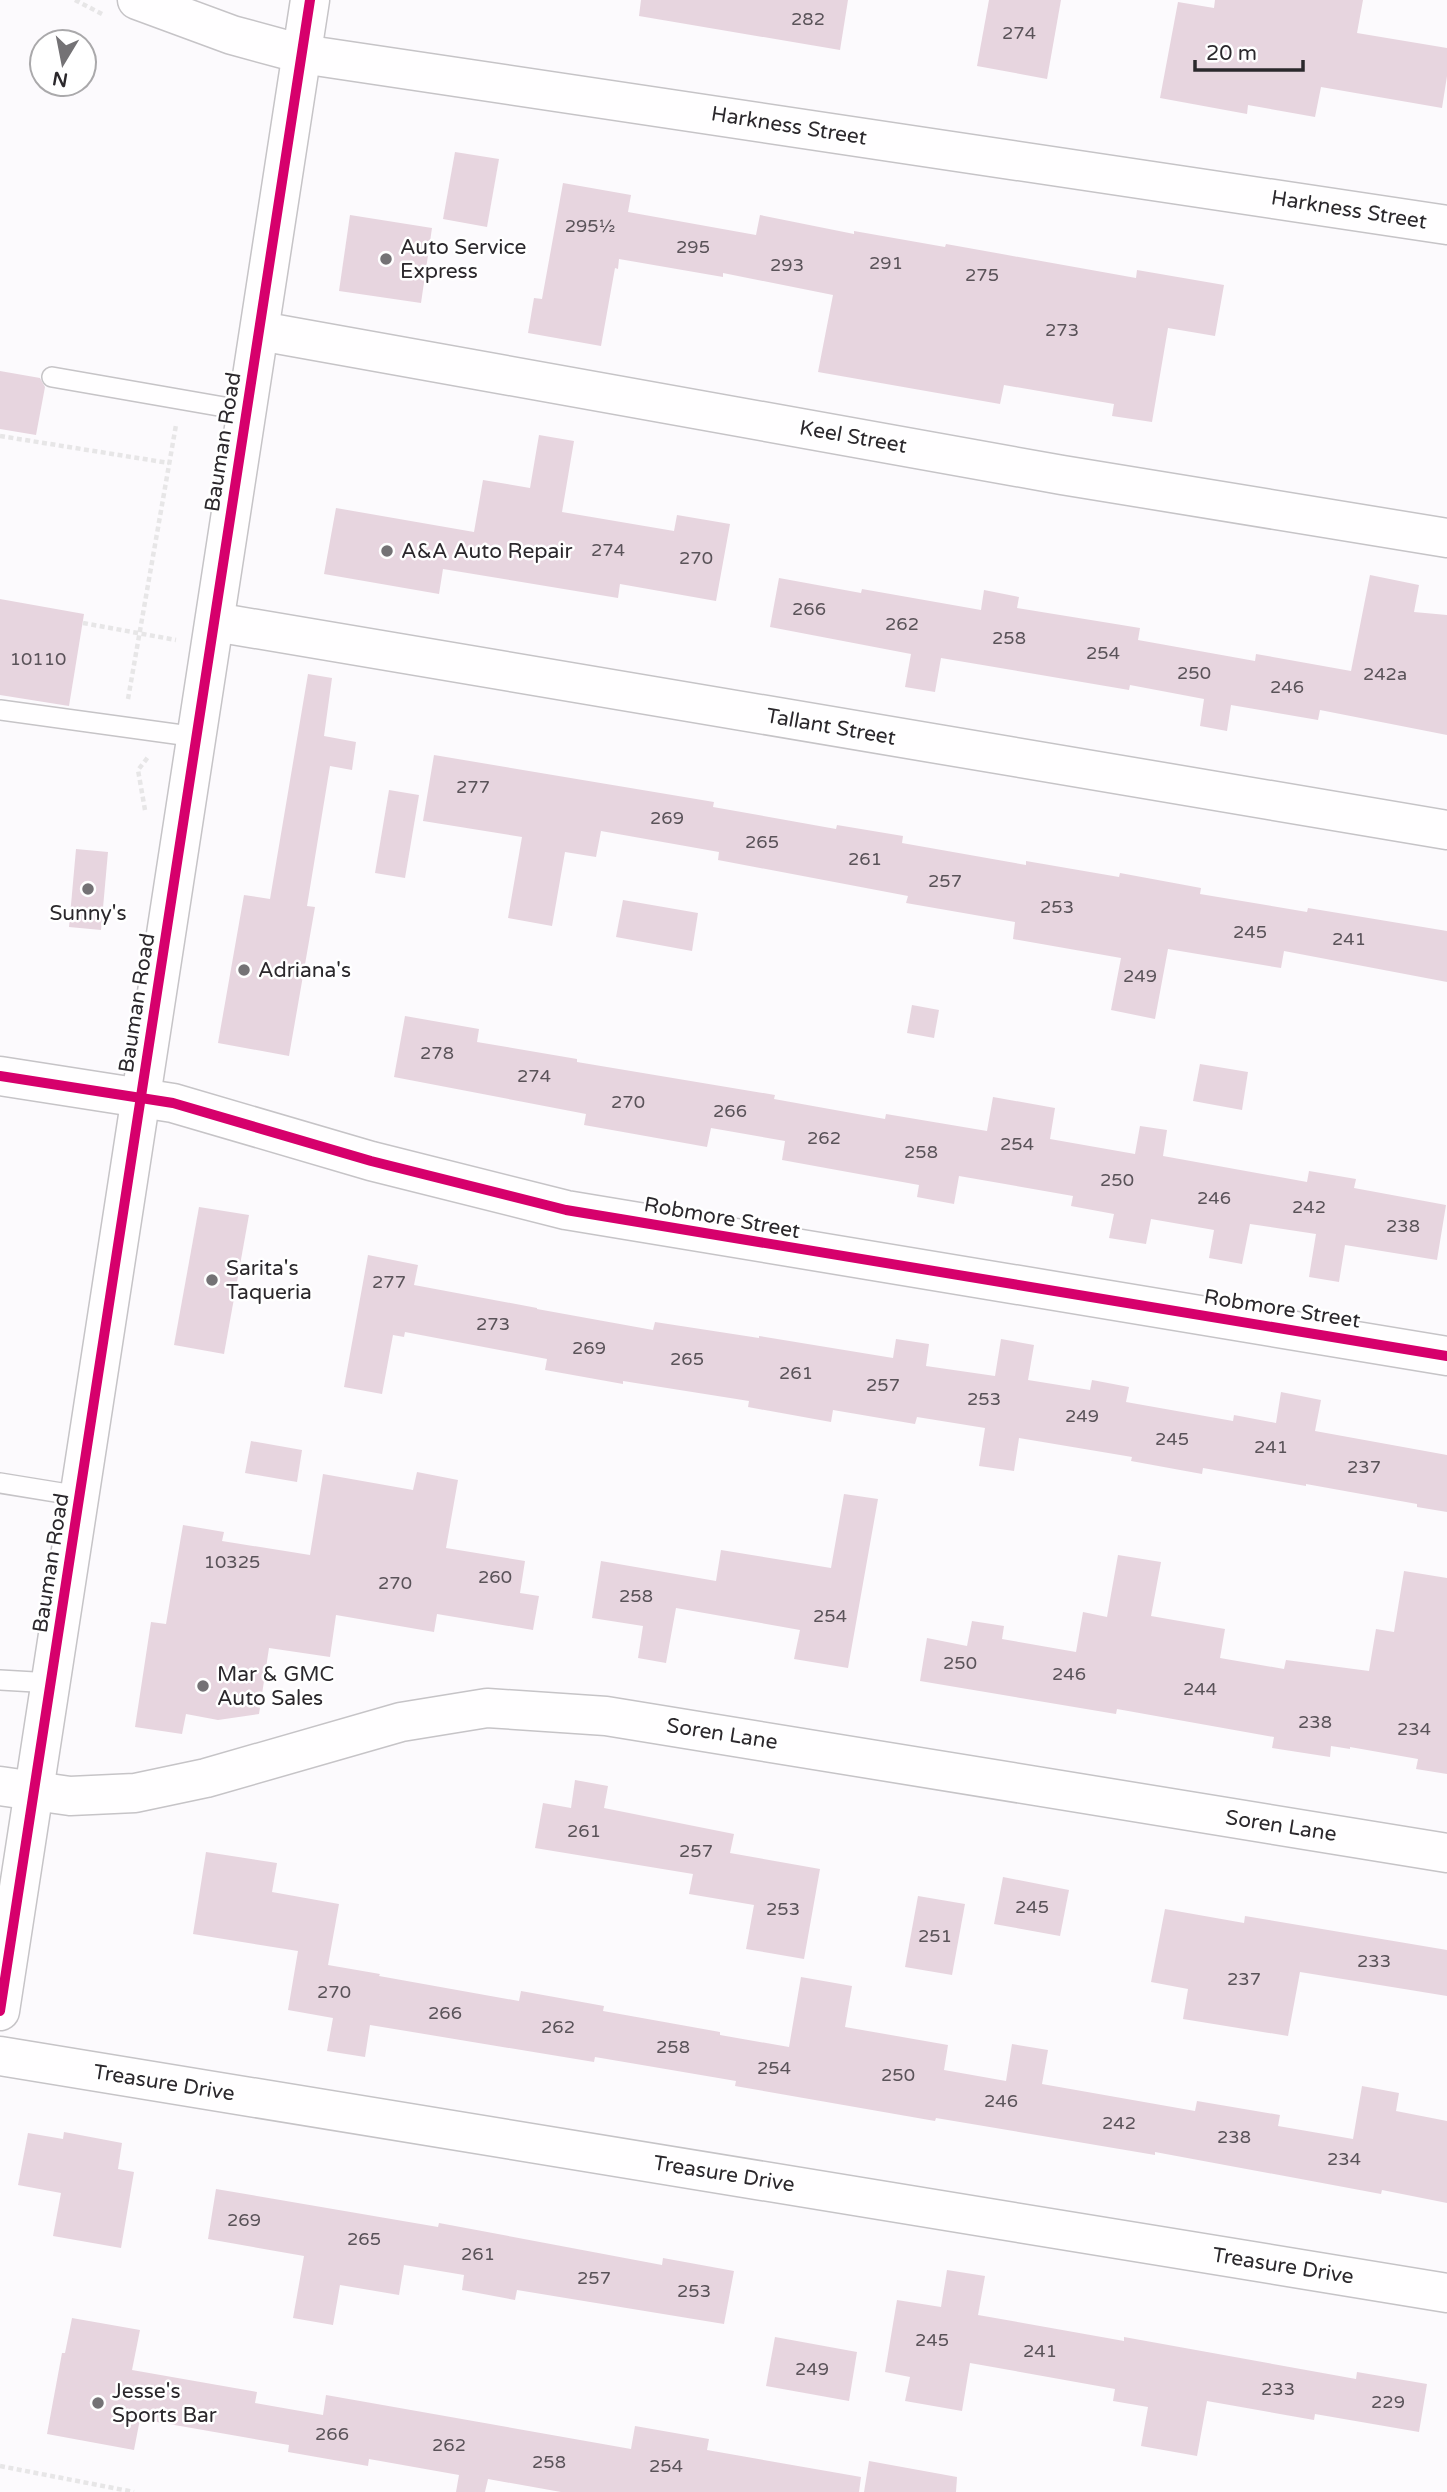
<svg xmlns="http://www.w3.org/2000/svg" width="1447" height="2492" font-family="'Varela Round',sans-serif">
  <rect width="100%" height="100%" fill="#fcfafd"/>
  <g fill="#e7d5df">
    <polygon points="641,0 848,0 840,50 639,16"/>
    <polygon points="989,0 1061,0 1047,79 977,66"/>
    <polygon points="1215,0 1363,0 1357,33 1447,48 1447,76 1442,108 1321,87 1315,117 1248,105 1247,114 1160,98 1178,2 1214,8"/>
    <polygon points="455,152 499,159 487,227 443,219"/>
    <polygon points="563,183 631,195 628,212 756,235 760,215 854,234 854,231 945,247 946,244 1136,278 1137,270 1224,285 1215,336 1168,328 1152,422 1112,416 1114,404 1004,385 1000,404 818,372 833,295 723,273 723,277 619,259 618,269 615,268 601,346 528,333 534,298 542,299"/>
    <polygon points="350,215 432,228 421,303 339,291"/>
    <polygon points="0,371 40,378 45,387 36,435 0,429"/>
    <polygon points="539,435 574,441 562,512 674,531 677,515 730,524 716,601 620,584 618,598 443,569 439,594 324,574 336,508 474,532 483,480 530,488"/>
    <polygon points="1370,575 1419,585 1414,612 1447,615 1447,735 1320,710 1318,720 1231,705 1227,731 1200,726 1204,699 1130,685 1129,690 941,658 935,692 905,687 911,654 770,627 779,578 861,593 862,589 981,610 984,590 1019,597 1017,608 1140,628 1138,640 1255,661 1256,654 1351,671"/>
    <polygon points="0,599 84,614 69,706 0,695"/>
    <polygon points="308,674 332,678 324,736 356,742 352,770 330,766 307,906 315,907 289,1056 218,1043 244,895 270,899"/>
    <polygon points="434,755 714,802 713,807 836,829 837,825 903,836 902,843 1026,865 1026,861 1119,877 1120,873 1201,888 1200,894 1307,912 1308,908 1447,931 1447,982 1284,951 1281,968 1168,949 1155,1019 1111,1010 1121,958 1013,939 1015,922 906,903 908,896 718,860 719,852 601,831 596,857 565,852 552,926 508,918 522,837 423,821"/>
    <polygon points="389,790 419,795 405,878 375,873"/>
    <polygon points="76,849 108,852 101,930 69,927"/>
    <polygon points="623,900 698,913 692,951 616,937"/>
    <polygon points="912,1005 939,1010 934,1038 907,1033"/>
    <polygon points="405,1016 479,1029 477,1042 577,1059 577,1062 775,1095 774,1099 885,1119 886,1114 987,1131 993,1097 1055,1108 1050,1139 1135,1154 1140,1126 1167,1130 1163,1156 1307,1182 1309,1171 1356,1179 1354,1188 1446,1205 1437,1260 1345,1245 1339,1282 1309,1277 1316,1234 1250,1224 1242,1264 1209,1258 1214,1230 1151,1219 1146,1244 1109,1238 1114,1214 1071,1206 1073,1196 959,1176 954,1204 917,1197 919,1185 782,1160 785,1141 711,1128 707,1147 584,1125 586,1114 394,1077"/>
    <polygon points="1200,1064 1248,1072 1242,1110 1193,1101"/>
    <polygon points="199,1207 249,1215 224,1354 174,1345"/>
    <polygon points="368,1255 418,1265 414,1285 537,1308 537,1309 653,1330 655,1322 759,1338 759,1336 893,1358 896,1339 929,1344 926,1366 995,1376 1001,1339 1034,1345 1028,1380 1090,1390 1092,1380 1129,1387 1126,1402 1233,1421 1234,1415 1276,1423 1281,1392 1321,1400 1315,1431 1447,1455 1447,1512 1417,1507 1417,1504 1306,1484 1306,1486 1203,1468 1202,1474 1131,1461 1132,1457 1019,1438 1014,1471 979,1466 985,1428 917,1417 915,1424 833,1410 831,1422 748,1407 749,1401 623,1381 623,1384 545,1370 547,1359 405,1332 404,1337 393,1335 382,1394 344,1387"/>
    <polygon points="251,1441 302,1450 297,1482 245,1473"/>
    <polygon points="417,1472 458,1480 446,1548 525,1561 520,1593 539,1596 533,1630 437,1614 434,1632 336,1615 330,1657 269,1648 259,1714 218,1720 186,1714 182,1734 135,1727 151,1622 166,1624 183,1525 224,1532 222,1541 310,1555 323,1474 413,1490"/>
    <polygon points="844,1494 878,1499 848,1668 794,1659 800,1630 676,1608 666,1663 638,1658 643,1626 592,1618 601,1561 716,1581 721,1550 831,1568"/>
    <polygon points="1118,1555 1161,1562 1151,1616 1225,1629 1220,1658 1284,1669 1286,1660 1369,1671 1376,1629 1394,1632 1404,1571 1447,1578 1447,1774 1416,1769 1418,1759 1350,1747 1350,1749 1331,1746 1330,1757 1272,1748 1274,1737 1117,1709 1116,1714 920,1681 927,1638 967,1646 972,1621 1004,1626 1002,1639 1076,1652 1083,1612 1107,1617"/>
    <polygon points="575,1780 608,1786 604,1808 734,1834 730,1853 820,1869 804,1959 746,1949 754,1905 689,1894 693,1874 535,1848 543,1803 571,1808"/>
    <polygon points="206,1852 277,1863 272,1892 339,1904 328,1965 380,1974 379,1976 519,2001 521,1991 604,2006 603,2011 720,2032 720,2035 789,2047 801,1977 852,1986 845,2027 948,2045 944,2070 1006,2081 1012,2044 1048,2050 1042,2084 1195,2111 1197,2101 1280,2115 1278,2126 1353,2139 1362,2086 1399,2093 1396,2111 1447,2121 1447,2203 1382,2190 1381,2194 1155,2152 1155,2155 936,2118 935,2121 735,2086 736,2081 595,2057 594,2062 370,2025 365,2057 327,2051 333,2018 288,2010 298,1951 193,1934"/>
    <polygon points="1003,1877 1069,1890 1060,1936 994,1924"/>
    <polygon points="918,1896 965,1904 952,1975 905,1967"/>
    <polygon points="1165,1909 1244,1923 1245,1916 1447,1950 1447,1996 1300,1972 1288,2036 1183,2019 1188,1989 1151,1982"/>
    <polygon points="64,2132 122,2143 118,2169 134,2172 121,2248 53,2236 61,2193 18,2185 28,2133 63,2139"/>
    <polygon points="216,2189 438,2227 439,2223 662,2265 663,2258 734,2271 724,2324 517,2290 515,2300 462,2290 464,2275 404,2265 399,2295 340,2285 333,2325 293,2318 304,2256 208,2239"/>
    <polygon points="947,2270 985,2276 978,2315 1124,2341 1124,2337 1356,2379 1357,2372 1427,2384 1419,2432 1315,2414 1314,2420 1207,2401 1197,2456 1141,2446 1148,2407 1113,2401 1115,2389 970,2363 962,2411 905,2401 910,2377 885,2372 897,2300 941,2307"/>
    <polygon points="72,2318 140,2330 132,2370 257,2392 255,2403 323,2415 326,2395 631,2449 635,2426 709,2439 707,2450 861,2477 859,2492 561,2492 488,2479 485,2492 456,2492 459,2475 369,2459 368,2466 288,2452 289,2445 140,2419 134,2450 47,2434 62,2353 65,2353"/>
    <polygon points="775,2337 857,2352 849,2401 766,2386"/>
    <polygon points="869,2461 957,2477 956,2492 864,2492"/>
  </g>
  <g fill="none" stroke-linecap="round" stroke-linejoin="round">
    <g stroke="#c6c4c7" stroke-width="22">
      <g id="service">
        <polyline points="52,377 247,411"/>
        <polyline points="0,710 197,737"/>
        <polyline points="0,1483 80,1496"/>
        <polyline points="0,1680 52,1683"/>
      </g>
    </g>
    <g stroke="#c6c4c7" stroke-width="41">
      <g id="minor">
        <polyline points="137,0 232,35 302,54 1447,225"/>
        <polyline points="260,331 1062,475 1447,538"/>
        <polyline points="215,622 1447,830"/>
        <polyline points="0,1076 173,1103 371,1161 566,1210 1447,1356"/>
        <polyline points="0,1786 70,1796 135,1793 206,1778 401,1722 487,1708 606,1716 1447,1853"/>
        <polyline points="0,2056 1447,2293"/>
      </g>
    </g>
    <g stroke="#c6c4c7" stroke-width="41">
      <polyline id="tertiary" points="0,2011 310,0"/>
    </g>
    <g stroke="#e7e6e7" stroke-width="4.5" stroke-dasharray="5 3.5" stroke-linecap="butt">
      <polyline points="75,0 102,14"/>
      <polyline points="0,436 169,463"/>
      <polyline points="83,623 176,640"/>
      <polyline points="128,699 176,425"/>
      <polyline points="145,810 138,770 148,757"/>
      <polyline points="0,2466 134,2492"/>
    </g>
    <use href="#service" stroke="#fffeff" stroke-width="19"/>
    <use href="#minor" stroke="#fffeff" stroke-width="38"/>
    <use href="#tertiary" stroke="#fffeff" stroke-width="38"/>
    <g stroke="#fff" stroke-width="15">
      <g id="cycleway">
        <polyline points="0,1076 173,1103 371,1161 566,1210 1447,1356"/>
        <polyline points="0,2011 310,0"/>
      </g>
    </g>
    <use href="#cycleway" stroke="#d6006c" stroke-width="10"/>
  </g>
  <g fill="#747275" stroke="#fff" stroke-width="2.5">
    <circle cx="386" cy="259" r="7"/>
    <circle cx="387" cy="551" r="7"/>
    <circle cx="88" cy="889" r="7"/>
    <circle cx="244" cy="970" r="7"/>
    <circle cx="212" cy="1280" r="7"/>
    <circle cx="203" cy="1686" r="7"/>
    <circle cx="98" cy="2403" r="7"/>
  </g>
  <g text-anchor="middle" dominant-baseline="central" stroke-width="5" stroke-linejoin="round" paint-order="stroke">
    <g font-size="18" fill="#5a5359">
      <text x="808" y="19">282</text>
      <text x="1019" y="33">274</text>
      <text x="590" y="226">295½</text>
      <text x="693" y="247">295</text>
      <text x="886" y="263">291</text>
      <text x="787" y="265">293</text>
      <text x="982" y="275">275</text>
      <text x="1062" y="330">273</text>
      <text x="608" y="550">274</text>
      <text x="696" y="558">270</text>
      <text x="809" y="609">266</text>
      <text x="902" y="624">262</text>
      <text x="1009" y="638">258</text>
      <text x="1103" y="653">254</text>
      <text x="38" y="659">10110</text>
      <text x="1194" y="673">250</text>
      <text x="1385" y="674">242a</text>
      <text x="1287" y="687">246</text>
      <text x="473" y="787">277</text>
      <text x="667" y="818">269</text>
      <text x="762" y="842">265</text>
      <text x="865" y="859">261</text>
      <text x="945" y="881">257</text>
      <text x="1057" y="907">253</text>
      <text x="1250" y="932">245</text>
      <text x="1349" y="939">241</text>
      <text x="1140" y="976">249</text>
      <text x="437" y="1053">278</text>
      <text x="534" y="1076">274</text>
      <text x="628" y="1102">270</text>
      <text x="730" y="1111">266</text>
      <text x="824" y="1138">262</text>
      <text x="1017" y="1144">254</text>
      <text x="921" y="1152">258</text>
      <text x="1117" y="1180">250</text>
      <text x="1214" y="1198">246</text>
      <text x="1309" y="1207">242</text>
      <text x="1403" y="1226">238</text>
      <text x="389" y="1282">277</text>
      <text x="493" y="1324">273</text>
      <text x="589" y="1348">269</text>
      <text x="687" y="1359">265</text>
      <text x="796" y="1373">261</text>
      <text x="883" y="1385">257</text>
      <text x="984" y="1399">253</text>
      <text x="1082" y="1416">249</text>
      <text x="1172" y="1439">245</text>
      <text x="1271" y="1447">241</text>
      <text x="1364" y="1467">237</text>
      <text x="232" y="1562">10325</text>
      <text x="495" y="1577">260</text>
      <text x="395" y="1583">270</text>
      <text x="636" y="1596">258</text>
      <text x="830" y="1616">254</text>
      <text x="960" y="1663">250</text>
      <text x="1069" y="1674">246</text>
      <text x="1200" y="1689">244</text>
      <text x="1315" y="1722">238</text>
      <text x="1414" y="1729">234</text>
      <text x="584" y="1831">261</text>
      <text x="696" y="1851">257</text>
      <text x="1032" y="1907">245</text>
      <text x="783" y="1909">253</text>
      <text x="935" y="1936">251</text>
      <text x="1374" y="1961">233</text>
      <text x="1244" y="1979">237</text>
      <text x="334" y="1992">270</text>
      <text x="445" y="2013">266</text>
      <text x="558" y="2027">262</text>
      <text x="673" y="2047">258</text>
      <text x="774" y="2068">254</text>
      <text x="898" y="2075">250</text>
      <text x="1001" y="2101">246</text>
      <text x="1119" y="2123">242</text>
      <text x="1234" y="2137">238</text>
      <text x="1344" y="2159">234</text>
      <text x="244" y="2220">269</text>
      <text x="364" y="2239">265</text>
      <text x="478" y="2254">261</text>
      <text x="594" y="2278">257</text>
      <text x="694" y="2291">253</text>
      <text x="932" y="2340">245</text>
      <text x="1040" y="2351">241</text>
      <text x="812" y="2369">249</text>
      <text x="1278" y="2389">233</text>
      <text x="1388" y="2402">229</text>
      <text x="332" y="2434">266</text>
      <text x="449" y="2445">262</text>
      <text x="549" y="2462">258</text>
      <text x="666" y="2466">254</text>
    </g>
    <g font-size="21" fill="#2b282c" stroke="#fff">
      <text transform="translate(789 126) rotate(9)">Harkness Street</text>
      <text transform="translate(1349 210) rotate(9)">Harkness Street</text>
      <text transform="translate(853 437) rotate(10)">Keel Street</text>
      <text transform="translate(223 442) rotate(-81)">Bauman Road</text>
      <text transform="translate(831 727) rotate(10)">Tallant Street</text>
      <text transform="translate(137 1003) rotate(-81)">Bauman Road</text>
      <text transform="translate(722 1218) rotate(10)">Robmore Street</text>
      <text transform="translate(1282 1309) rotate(9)">Robmore Street</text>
      <text transform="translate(51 1563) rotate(-81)">Bauman Road</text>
      <text transform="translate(722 1734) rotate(9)">Soren Lane</text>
      <text transform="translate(1281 1826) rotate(9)">Soren Lane</text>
      <text transform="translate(164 2083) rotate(9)">Treasure Drive</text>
      <text transform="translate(724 2174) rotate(9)">Treasure Drive</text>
      <text transform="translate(1283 2266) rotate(9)">Treasure Drive</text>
    </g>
    <g font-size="21" fill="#2b282c" stroke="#fff" text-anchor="start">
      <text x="400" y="247">Auto Service<tspan x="400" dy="24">Express</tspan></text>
      <text x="401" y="551">A&amp;A Auto Repair</text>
      <text x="88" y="913" text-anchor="middle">Sunny's</text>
      <text x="258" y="970">Adriana's</text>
      <text x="226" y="1268">Sarita's<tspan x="226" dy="24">Taqueria</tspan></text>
      <text x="217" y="1674">Mar &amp; GMC<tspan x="217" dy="24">Auto Sales</tspan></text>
      <text x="112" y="2391">Jesse's<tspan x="112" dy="24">Sports Bar</tspan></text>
    </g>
  </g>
  <g transform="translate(63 63) rotate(190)"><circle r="33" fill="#ffffff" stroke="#aaa9ab" stroke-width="2"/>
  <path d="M0-5L12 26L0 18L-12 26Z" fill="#747275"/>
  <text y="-10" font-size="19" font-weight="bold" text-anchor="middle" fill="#2b282c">N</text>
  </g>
  <path d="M1195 60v10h108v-10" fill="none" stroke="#2b282c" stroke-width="3.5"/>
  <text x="1206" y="60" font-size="21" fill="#2b282c" stroke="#ffffff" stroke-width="5" paint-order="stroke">20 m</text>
</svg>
